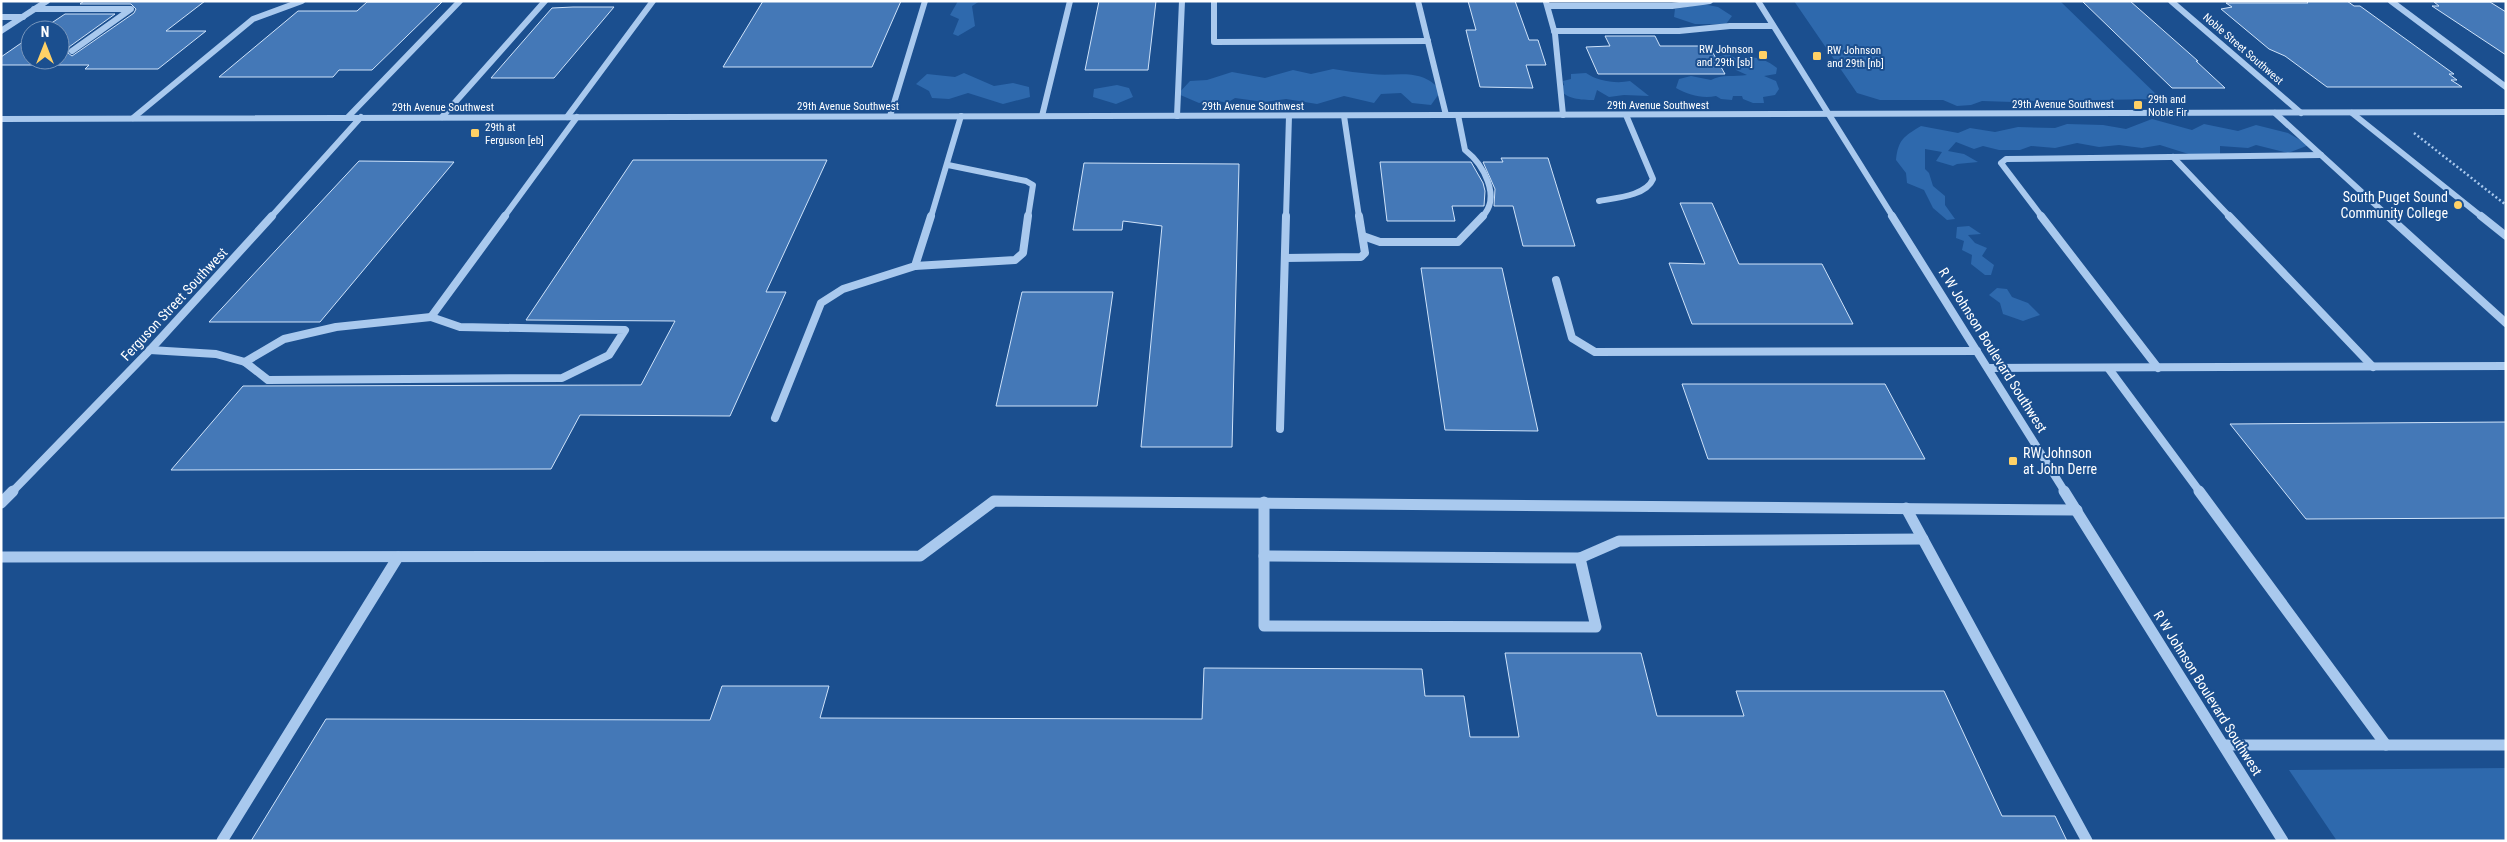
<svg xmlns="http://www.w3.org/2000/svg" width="2507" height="842" font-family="'Roboto Condensed',sans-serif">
  <rect width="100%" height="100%" fill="#1b4f8f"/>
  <g fill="#2e69ad">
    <polygon points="958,1 980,1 972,6 975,26 958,36 953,34 959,19 950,15"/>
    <polygon points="1682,1 1702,1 1698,3 1718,7 1732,16 1726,24 1695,24 1674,17 1675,9 1692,6"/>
    <polygon points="1794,1 2060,1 2161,99 2025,101 2017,99 2013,102 1982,101 1971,105 1957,106 1943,100 1880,100 1857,93"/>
    <path d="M1728,54L1737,59C1753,55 1764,58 1777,68L1776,74L1764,76L1776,81L1779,89L1775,95L1763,97L1764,103H1753L1743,99L1742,96H1733L1732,100L1721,99L1716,96C1702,99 1689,95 1676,88L1679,79L1691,76L1711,80C1721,74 1735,77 1747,75L1736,70L1734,63L1724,62L1718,57Z"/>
    <path d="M1333,69C1346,71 1359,73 1372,74C1398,77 1421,67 1441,91L1431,105L1412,103L1401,93L1381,94L1374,103L1344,96L1317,104L1286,99L1264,102L1235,98L1227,103L1214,100L1199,103L1178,94L1190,81L1207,80L1232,72L1265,78L1293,70L1311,74Z"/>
    <polygon points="964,73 994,86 1013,83 1029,87 1030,97 1003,104 968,93 949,99 932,98 929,91 916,84 927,74 955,77"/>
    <path d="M1586,73C1597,81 1616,84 1630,81L1649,96L1624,95L1609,97L1597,90L1594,100C1581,100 1566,99 1558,88L1564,85L1563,81L1571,79V74Z"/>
    <polygon points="1117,85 1129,88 1133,97 1116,104 1093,97 1094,89"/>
    <path d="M2152,119L2192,130L2204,124L2238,131L2256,125L2288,133L2309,145L2288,153L2256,145L2248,148L2220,146V154L2198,157L2160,145L2142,148L2119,145L2099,147L2077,143L2055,148L2031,146L2020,150H1999L1983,146L1974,149L1956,142L1948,151L1964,154L1978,162L1957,164L1953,166L1936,161L1942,152L1925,149V169L1929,173L1933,186L1945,196V205L1955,219L1947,220L1933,208L1924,190L1907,183L1906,173L1896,160C1898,140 1904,136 1921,126L1958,133L1970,128L1995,132L2018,127L2055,128L2067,124L2103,125L2126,129Z"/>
    <polygon points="1969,226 1981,234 1968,235 1975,243 1987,248 1982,256 1994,265 1991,275 1985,275 1971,264 1972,255 1962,250 1964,241 1956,238 1957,227"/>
    <polygon points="1997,288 2007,289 2012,297 2028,303 2040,315 2023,321 2003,314 2000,303 1989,295"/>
    <polygon points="2506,768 2506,841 2337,841 2289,770"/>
  </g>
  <g fill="#4478b7" stroke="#cfe3fa">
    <polygon points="84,1 205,1 166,31 206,31 158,69 85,69 89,65 1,65 1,57 30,37 30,60 60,60 60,30 41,30 65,14 115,14 69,47 68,53 72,56 134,13 136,9 131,4 80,4"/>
    <polygon points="763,1 901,1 872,67 723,67"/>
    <polygon points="1099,1 1156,1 1148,70 1085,70"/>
    <polygon points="1468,1 1515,1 1529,40 1538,40 1546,65 1526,65 1533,88 1480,87 1466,30 1476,30"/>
    <polygon points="2082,1 2130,1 2198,61 2196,61 2225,88 2172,88"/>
    <polygon points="2306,1 2347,1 2354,6 2360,6 2454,74 2449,74 2457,80 2451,80 2462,87 2327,87 2285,56 2269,49 2221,9 2232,7 2226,3 2308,3"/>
    <polygon points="367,2 442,2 372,70 339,70 333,77 219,77 298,11 357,11"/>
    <polygon points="2434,2 2490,2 2506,12 2506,55 2432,6 2439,6"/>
    <polygon points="573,7 614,7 554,78 491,78 552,8"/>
    <polygon points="1605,36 1655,36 1660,46 1709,46 1725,74 1598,74 1586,47 1610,46"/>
    <polygon points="1501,158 1548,158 1575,246 1523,246 1513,206 1494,206 1495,189 1483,162 1503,162"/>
    <polygon points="633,160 827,160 766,292 786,292 730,416 580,415 551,469 171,470 243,386 641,385 675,321 526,320"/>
    <polygon points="359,161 454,162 320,322 209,322"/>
    <polygon points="1380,162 1471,162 1483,183 1485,191 1484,206 1452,206 1455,221 1387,221"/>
    <polygon points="1084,163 1239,164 1232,447 1141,447 1162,226 1123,221 1122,230 1073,230"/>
    <polygon points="1680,203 1712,203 1739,264 1822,264 1853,324 1692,324 1669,263 1705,264"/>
    <polygon points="1421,268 1502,268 1538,431 1445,430"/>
    <polygon points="1022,292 1113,292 1097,406 996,406"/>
    <polygon points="1682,384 1885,384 1925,459 1708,459"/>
    <polygon points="2506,422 2506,518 2306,519 2230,424"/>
    <polygon points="1505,653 1641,653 1657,716 1744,716 1736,691 1944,691 2002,816 2055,816 2067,841 251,841 326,719 710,720 722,686 829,686 820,718 1202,719 1204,668 1422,669 1425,696 1464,696 1470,737 1519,737"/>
  </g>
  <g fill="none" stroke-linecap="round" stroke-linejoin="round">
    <polyline stroke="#a9c9ee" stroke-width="2.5" stroke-dasharray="2 2.5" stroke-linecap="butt" points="2414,133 2506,205"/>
    <g stroke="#a9c9ee" stroke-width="6">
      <polyline points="1214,1 1214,42 1428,41"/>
      <polyline points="1418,1 1446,115"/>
      <polyline points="1758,1 1893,217"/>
      <polyline points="2171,1 2301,113"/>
      <polyline points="2391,1 2506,87"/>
      <polyline points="1546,2 1555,34 1563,115"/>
      <polyline points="1548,6 1672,6 1710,1"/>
      <polyline points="34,9 131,9 72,51"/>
      <polyline points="1,17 23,17"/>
      <polyline points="1,31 47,1"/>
      <polyline points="1554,31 1679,31 1730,26 1773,26"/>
      <polyline points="2275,113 2389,217"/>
      <polyline points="2352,113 2482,217"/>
      <path d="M1458,115L1465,150C1483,164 1502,197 1482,217"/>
      <polyline points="890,116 925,1"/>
      <polyline points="1042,116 1070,1"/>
      <polyline points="1177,116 1182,1"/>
      <polyline points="1344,116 1359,217"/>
      <polyline points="348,117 460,1"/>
      <polyline points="442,117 545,1"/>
      <polyline points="567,117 653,1"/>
      <polyline points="133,118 253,19 302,1"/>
      <polyline points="1,119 2506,112"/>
      <polyline points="2173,157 2230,217"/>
      <polyline points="948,165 1026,181 1033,185 1028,217"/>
      <path d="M1599,201C1615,198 1646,196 1653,179L1626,115"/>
      <polyline points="271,217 361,117"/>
      <polyline points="504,217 577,117"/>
      <polyline points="931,217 961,116"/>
      <polyline points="1286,217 1289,116"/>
      <polyline points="2042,217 2001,163 2006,159 2321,155"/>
    </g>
    <g stroke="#a9c9ee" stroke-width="8">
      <polyline points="1892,216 2065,492"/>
      <polyline points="2041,216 2158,368"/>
      <polyline points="2229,216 2373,367"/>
      <polyline points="2388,216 2506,323"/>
      <polyline points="2481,216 2506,236"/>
      <polyline points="1363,236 1380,242 1458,242 1483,216"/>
      <polyline points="1285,258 1361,257 1365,253 1359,216"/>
      <polyline points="915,266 1015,260 1023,253 1028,216"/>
      <polyline points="1556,280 1572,338 1595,352 1977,351"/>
      <polyline points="150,350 216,354 245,362 268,380 562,378 609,355 625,330 460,327 431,317 505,216"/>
      <polyline points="245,362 284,339 336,327 431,317"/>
      <polyline points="1989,368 2506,366"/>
      <polyline points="2109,369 2200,492"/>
      <polyline points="775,418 821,303 843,289 915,266 931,216"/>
      <polyline points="1280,429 1286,216"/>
      <polyline points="12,492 150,350 272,216"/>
    </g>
    <g stroke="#a9c9ee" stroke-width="11">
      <polyline points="2064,491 2283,841"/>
      <polyline points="2199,491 2386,745"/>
      <polyline points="1264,502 1264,626 1596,627 1580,558 1619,541 1923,539"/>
      <polyline points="1,503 13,491"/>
      <polyline points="1906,508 2087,841"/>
      <polyline points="1264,556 1580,558"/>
      <polyline points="1,557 920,556 994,501 2077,510"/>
      <polyline points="2224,745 2506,745"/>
      <polyline points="222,841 398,557"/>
    </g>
  </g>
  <g fill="#ffd166" stroke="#1b4f8f" stroke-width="2">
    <rect x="1758" y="50" width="10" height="10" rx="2.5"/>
    <rect x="1812" y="51" width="10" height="10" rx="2.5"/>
    <rect x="2133" y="100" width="10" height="10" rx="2.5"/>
    <rect x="470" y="128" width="10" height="10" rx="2.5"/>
    <circle cx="2458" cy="205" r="5"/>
    <rect x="2008" y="456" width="10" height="10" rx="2.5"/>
  </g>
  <g text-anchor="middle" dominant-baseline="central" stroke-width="4" stroke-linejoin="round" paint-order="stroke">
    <g font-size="11" fill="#fff" stroke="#1b4f8f" text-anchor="start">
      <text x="1753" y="49" text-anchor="end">RW Johnson<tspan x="1753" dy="13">and 29th [sb]</tspan></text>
      <text x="1827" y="50">RW Johnson<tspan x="1827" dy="13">and 29th [nb]</tspan></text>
      <text x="2148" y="99">29th and<tspan x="2148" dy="13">Noble Fir</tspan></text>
      <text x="485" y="127">29th at<tspan x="485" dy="13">Ferguson [eb]</tspan></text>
    </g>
    <g font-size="11" fill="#fff" stroke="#1b4f8f">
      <text transform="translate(2243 49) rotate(41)">Noble Street Southwest</text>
      <text x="2063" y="104">29th Avenue Southwest</text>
      <text x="1658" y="105">29th Avenue Southwest</text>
      <text x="848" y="106">29th Avenue Southwest</text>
      <text x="1253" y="106">29th Avenue Southwest</text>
      <text x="443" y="107">29th Avenue Southwest</text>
    </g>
    <g font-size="14" fill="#fff" stroke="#1b4f8f" text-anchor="end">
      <text x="2448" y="197">South Puget Sound<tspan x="2448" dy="16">Community College</tspan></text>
      <text x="2023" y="453" text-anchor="start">RW Johnson<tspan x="2023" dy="16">at John Derre</tspan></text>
    </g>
    <g font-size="14" fill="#fff" stroke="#1b4f8f">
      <text transform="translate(174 304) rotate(-47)">Ferguson Street Southwest</text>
      <text transform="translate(1993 350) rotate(58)">R W Johnson Boulevard Southwest</text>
      <text transform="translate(2208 693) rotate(58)">R W Johnson Boulevard Southwest</text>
    </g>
  </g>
  <rect width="2507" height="842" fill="none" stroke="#ffffff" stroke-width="5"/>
  <g transform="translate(45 45)"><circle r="24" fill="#1b4f8f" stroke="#7695bc"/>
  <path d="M0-4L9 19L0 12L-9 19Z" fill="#ffd166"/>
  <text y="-8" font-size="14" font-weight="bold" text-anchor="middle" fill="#ffffff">N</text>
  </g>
</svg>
